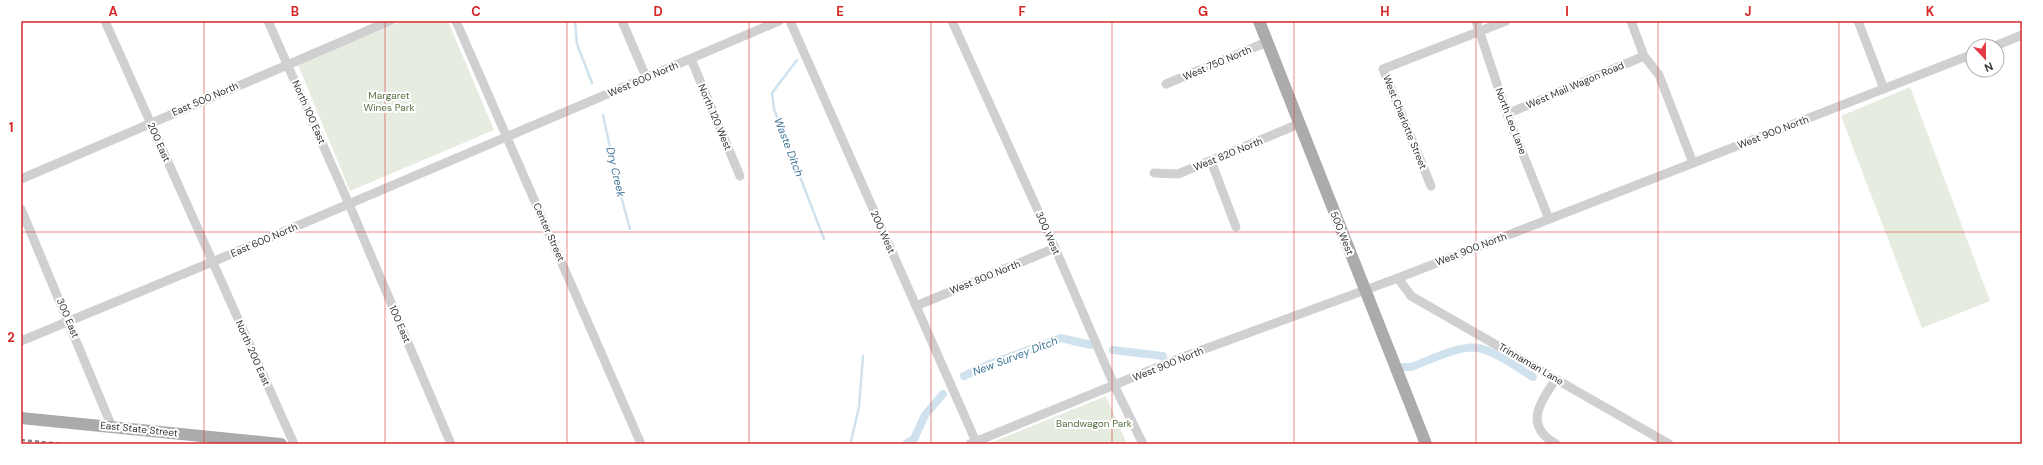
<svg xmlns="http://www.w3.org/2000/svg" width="2043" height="465" font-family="'DM Sans',sans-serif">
  <rect width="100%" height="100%" fill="#fff"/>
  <g fill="#e6ecdf">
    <polygon points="403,21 448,21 494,130 350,191 298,65"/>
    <polygon points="1910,87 1990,301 1922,328 1841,116"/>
    <polygon points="1106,396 1127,444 990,443"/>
  </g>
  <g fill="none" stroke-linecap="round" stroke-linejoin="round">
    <g stroke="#cfe2ee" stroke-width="2.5">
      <polyline points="575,21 577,44 592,83"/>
      <polyline points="797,60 772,93 774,109 824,239"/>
      <polyline points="603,115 618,185 630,229"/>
      <polyline points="852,444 851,441 859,407 863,356"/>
    </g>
    <g stroke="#cfe2ee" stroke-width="8">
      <polyline points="1113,350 1163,356"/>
      <path d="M1403,367H1411C1428,361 1461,344 1478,348C1497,352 1516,367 1533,377"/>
      <polyline points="964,376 990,364 1061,338 1091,345"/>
      <polyline points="906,444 914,439 925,415 943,394"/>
    </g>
    <g stroke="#d0d0d0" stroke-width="9">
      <polyline points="105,21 294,444"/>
      <polyline points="268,21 349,204 451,444"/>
      <polyline points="456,21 641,444"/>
      <polyline points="622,21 646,77"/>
      <polyline points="790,21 977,444"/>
      <polyline points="952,21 1055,248 1114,385 1143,444"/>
      <polyline points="1476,21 1507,114 1549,219"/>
      <polyline points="1631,21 1644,56 1659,75 1693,163"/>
      <polyline points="1858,21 1884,89"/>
      <polyline points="1995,46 2022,35"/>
      <polyline points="691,59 740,176"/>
      <polyline points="1166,84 1267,42"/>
      <polyline points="1507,114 1644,56"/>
      <polyline points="1211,161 1236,227"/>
      <polyline points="1154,173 1178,174 1299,124"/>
      <polyline points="21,179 390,21"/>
      <polyline points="1431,186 1383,69 1506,21"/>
      <polyline points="21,209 112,427"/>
      <polyline points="1398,278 1411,296 1669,444"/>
      <polyline points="916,306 1055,248"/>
      <polyline points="21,341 224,257 779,21"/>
      <polyline points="970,444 1180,358 1398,278 1973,54"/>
      <path d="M1556,444C1523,425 1540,403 1556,379"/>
    </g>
    <g stroke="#ababab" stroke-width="12">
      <polyline points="1259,21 1426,444"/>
      <polyline points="21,418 281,444"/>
    </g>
    <polyline stroke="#888" stroke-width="2.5" stroke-dasharray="4 3" stroke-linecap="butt" points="21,440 63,444"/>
  </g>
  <path fill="none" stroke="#d62828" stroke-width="1" stroke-opacity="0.55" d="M204,21V444M385,21V444M567,21V444M749,21V444M931,21V444M1112,21V444M1294,21V444M1476,21V444M1658,21V444M1839,21V444M21,232H2022"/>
  <g text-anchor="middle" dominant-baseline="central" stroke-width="4" stroke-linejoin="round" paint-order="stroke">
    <g font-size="10" fill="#333" stroke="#fff">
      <text transform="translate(1217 63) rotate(-23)">West 750 North</text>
      <text transform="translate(643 79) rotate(-23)">West 600 North</text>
      <text transform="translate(1575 85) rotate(-23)">West Mail Wagon Road</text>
      <text transform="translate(205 99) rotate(-23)">East 500 North</text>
      <text transform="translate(309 112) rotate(66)">North 100 East</text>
      <text transform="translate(715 117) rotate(67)">North 120 West</text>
      <text transform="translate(1511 121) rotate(69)">North Leo Lane</text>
      <text transform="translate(1405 122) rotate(68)">West Charlotte Street</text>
      <text transform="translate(1773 132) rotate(-21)">West 900 North</text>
      <text transform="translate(159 142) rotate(66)">200 East</text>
      <text transform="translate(1228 154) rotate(-22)">West 820 North</text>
      <text transform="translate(549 232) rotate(66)">Center Street</text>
      <text transform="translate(883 232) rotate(66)">200 West</text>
      <text transform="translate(1048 233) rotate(66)">300 West</text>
      <text transform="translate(1342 233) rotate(68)">500 West</text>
      <text transform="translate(264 240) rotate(-23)">East 600 North</text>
      <text transform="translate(1471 249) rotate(-21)">West 900 North</text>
      <text transform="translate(985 277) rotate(-22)">West 800 North</text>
      <text transform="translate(68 318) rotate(67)">300 East</text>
      <text transform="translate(400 324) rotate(67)">100 East</text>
      <text transform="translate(253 353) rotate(66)">North 200 East</text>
      <text transform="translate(1168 364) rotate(-22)">West 900 North</text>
      <text transform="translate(1531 364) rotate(30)">Trinnaman Lane</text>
      <text transform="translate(139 429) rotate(6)">East State Street</text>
    </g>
    <g font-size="10" fill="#56703f" stroke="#fff">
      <text x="389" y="95">Margaret<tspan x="389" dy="12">Wines Park</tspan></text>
      <text x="1094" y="423">Bandwagon Park</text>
    </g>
    <g font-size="11" font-style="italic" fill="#3f7597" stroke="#fff">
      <text transform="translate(789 147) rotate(69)">Waste Ditch</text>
      <text transform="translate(616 172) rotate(77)">Dry Creek</text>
      <text transform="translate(1015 356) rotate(-21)">New Survey Ditch</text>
    </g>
  </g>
  <rect width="2043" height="465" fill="none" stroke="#ffffff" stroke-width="44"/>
  <g transform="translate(1985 58) rotate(158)"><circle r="19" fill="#ffffff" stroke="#adadad"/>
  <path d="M0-3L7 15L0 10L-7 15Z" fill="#e63946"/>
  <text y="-6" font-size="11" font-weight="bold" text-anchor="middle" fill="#333333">N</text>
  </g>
  <rect x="22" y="22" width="1999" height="421" fill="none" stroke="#d62828" stroke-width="1.5"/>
  <g font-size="13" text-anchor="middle" font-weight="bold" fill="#d62828">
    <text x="113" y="16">A</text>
    <text x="295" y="16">B</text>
    <text x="476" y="16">C</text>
    <text x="658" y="16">D</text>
    <text x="840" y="16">E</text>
    <text x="1022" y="16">F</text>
    <text x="1203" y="16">G</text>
    <text x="1385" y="16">H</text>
    <text x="1567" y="16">I</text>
    <text x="1748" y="16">J</text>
    <text x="1930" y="16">K</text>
    <text x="11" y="132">1</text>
    <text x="11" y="342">2</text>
  </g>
</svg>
